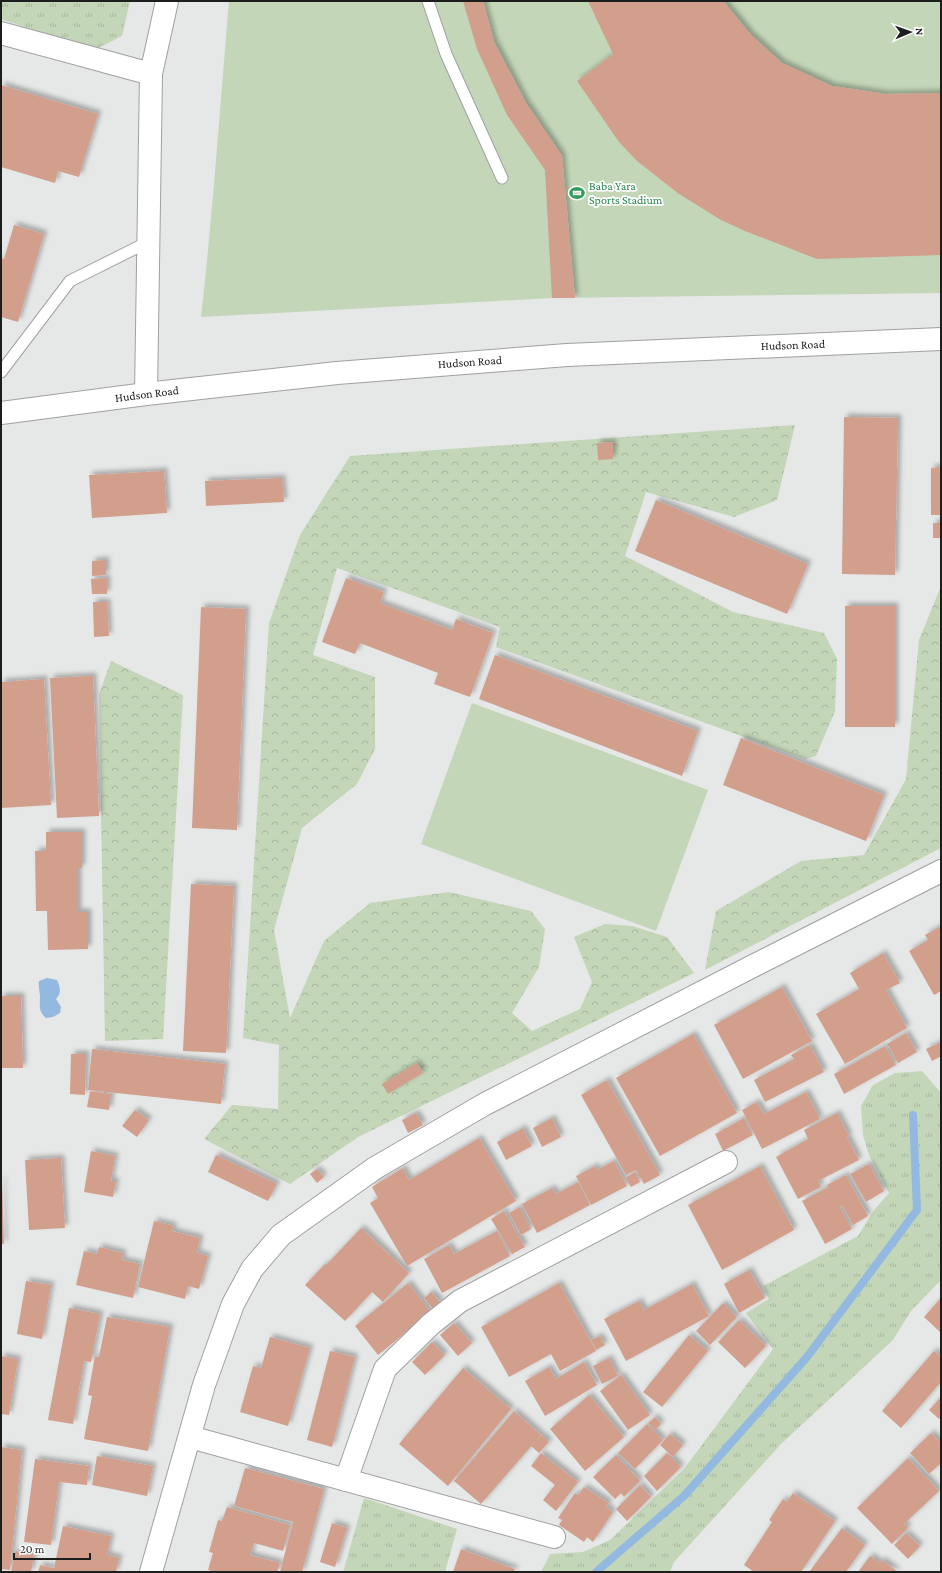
<svg xmlns="http://www.w3.org/2000/svg" width="942" height="1573" font-family="'Crimson Pro',serif">
  <defs>
    <pattern id="grass-tufts" width="24" height="20" patternUnits="userSpaceOnUse"><rect width="24" height="20" fill="#c3d6b8"/><path d="M3 7l-1-3M5 7V3M7 7l1-3M15 17l-1-3M17 17v-4M19 17l1-3" fill="none" stroke="#a7b79e"/></pattern>
    <pattern id="forest-crowns" width="20" height="18" patternUnits="userSpaceOnUse"><rect width="20" height="18" fill="#c3d6b8"/><path d="M2 6a3 3 0 1 1 6 0M12 15a3 3 0 1 1 6 0" fill="none" stroke="#a7b79e"/></pattern>
    <filter id="shadow"><feDropShadow dx="3.5" dy="-3.5" stdDeviation="2" flood-color="#0004"/></filter>
  </defs>
  <rect width="100%" height="100%" fill="#e6e7e7"/>
  <g fill="url(#grass-tufts)">
    <polygon points="1,1 130,1 122,36 94,50 1,19"/>
    <polygon points="922,1071 941,1093 941,1280 911,1311 893,1340 781,1444 674,1562 670,1572 541,1572 550,1554 583,1552 610,1540 684,1469 773,1349 746,1313 769,1299 763,1286 858,1236 874,1210 889,1193 869,1155 863,1135 861,1106 873,1085 895,1073"/>
    <polygon points="364,1498 457,1529 445,1572 343,1572"/>
  </g>
  <g fill="url(#forest-crowns)">
    <polygon points="795,425 777,500 734,517 646,492 625,556 733,612 824,633 837,659 835,711 816,756 805,759 496,647 500,627 337,568 313,655 375,677 375,749 357,784 302,828 274,930 290,1018 324,941 370,903 449,892 531,911 545,929 539,967 512,1013 532,1031 580,1009 592,982 574,937 605,924 632,926 667,937 694,973 358,1137 290,1184 204,1139 232,1105 278,1109 279,1045 243,1038 269,623 300,535 350,456"/>
    <polygon points="941,586 941,848 705,970 716,911 801,861 864,855 906,779 919,640"/>
    <polygon points="111,661 183,695 163,1039 105,1041 99,694"/>
  </g>
  <g fill="#c3d6b8">
    <path d="M229,1H941V293L552,298L201,317C213,212 220,106 229,1Z"/>
    <polygon points="472,703 708,790 656,931 421,844"/>
  </g>
  <path fill="#94b9e0" d="M47,978L57,980C60,987 62,993 56,999L61,1007L60,1013L53,1017L46,1018C38,1011 40,1006 40,997C40,991 38,987 39,981Z"/>
  <g fill="none" stroke-linecap="round" stroke-linejoin="round">
    <polyline stroke="#94b9e0" stroke-width="8" points="596,1572 684,1496 807,1357 917,1210 913,1115"/>
  </g>
  <g fill="#d39f8d" filter="url(#shadow)">
    <polygon points="463,1 483,1 494,42 526,103 562,156 575,298 552,298 545,170 507,115 477,49"/>
    <polygon points="588,1 723,1 751,35 782,63 832,86 886,94 941,93 941,255 817,259 745,231 721,220 679,194 637,161 619,142 577,81 613,54"/>
    <polygon points="1,85 98,114 79,177 58,171 55,183 1,167"/>
    <polygon points="14,225 44,234 18,322 1,317 1,258 4,259"/>
    <polygon points="844,417 898,418 895,575 842,574"/>
    <polygon points="613,442 613,459 598,460 597,443"/>
    <polygon points="941,467 941,515 931,515 931,468"/>
    <polygon points="164,471 167,513 92,518 89,475"/>
    <polygon points="282,478 284,502 206,506 205,481"/>
    <polygon points="656,500 808,564 787,614 635,551"/>
    <rect x="933" y="523" width="8" height="15"/>
    <polygon points="106,560 106,575 92,576 92,561"/>
    <polygon points="107,578 107,594 92,594 91,579"/>
    <polygon points="346,578 384,592 380,603 452,630 456,619 493,633 470,697 434,684 438,673 360,643 355,654 322,642"/>
    <polygon points="93,602 107,602 109,636 94,637"/>
    <rect x="845" y="606" width="50" height="121"/>
    <polygon points="201,607 246,609 237,830 192,828"/>
    <polygon points="495,655 698,731 682,776 479,699"/>
    <polygon points="93,676 99,816 57,818 50,678"/>
    <polygon points="44,679 51,805 1,808 1,682"/>
    <polygon points="741,738 884,795 866,841 723,785"/>
    <polygon points="46,832 82,832 82,868 78,868 78,912 88,912 88,949 48,950 47,911 36,911 35,851 46,851"/>
    <polygon points="191,884 234,886 226,1053 183,1051"/>
    <polygon points="941,926 941,991 934,995 909,951 928,940 925,935"/>
    <polygon points="883,953 900,983 886,990 907,1028 845,1064 816,1014 859,989 850,973"/>
    <polygon points="782,987 812,1041 743,1079 714,1025"/>
    <polygon points="1,996 21,996 23,1068 1,1068"/>
    <polygon points="906,1033 917,1052 898,1063 887,1044"/>
    <polygon points="693,1034 737,1113 660,1156 616,1078"/>
    <polygon points="941,1042 941,1056 932,1061 926,1049"/>
    <polygon points="810,1045 824,1072 765,1102 754,1080 794,1059 791,1055"/>
    <polygon points="885,1046 896,1065 844,1094 834,1074"/>
    <polygon points="92,1049 225,1064 221,1104 88,1090"/>
    <polygon points="71,1054 86,1054 85,1095 70,1094"/>
    <polygon points="417,1063 423,1073 388,1094 382,1084"/>
    <polygon points="607,1080 660,1175 644,1184 636,1170 626,1175 581,1095"/>
    <polygon points="90,1091 111,1094 109,1110 87,1107"/>
    <polygon points="806,1092 820,1119 762,1149 742,1110 757,1102 764,1114"/>
    <polygon points="135,1110 149,1120 137,1137 122,1126"/>
    <polygon points="416,1113 423,1125 408,1133 402,1120"/>
    <polygon points="837,1113 849,1136 847,1137 859,1160 818,1181 821,1187 798,1199 776,1157 808,1139 804,1130"/>
    <polygon points="552,1118 561,1137 542,1147 533,1128"/>
    <polygon points="744,1118 753,1135 723,1151 715,1134"/>
    <polygon points="523,1128 532,1146 506,1160 497,1142"/>
    <polygon points="479,1138 516,1201 407,1266 370,1203 378,1198 372,1187 403,1168 409,1180"/>
    <polygon points="91,1151 115,1156 111,1181 116,1181 113,1197 84,1192"/>
    <polygon points="216,1155 277,1184 268,1201 208,1172"/>
    <polygon points="61,1158 65,1228 29,1230 25,1160"/>
    <polygon points="614,1161 627,1186 591,1205 576,1176 595,1166 597,1170"/>
    <polygon points="869,1164 884,1191 866,1202 850,1174"/>
    <polygon points="760,1166 794,1230 722,1270 688,1205"/>
    <polygon points="317,1169 324,1177 317,1183 310,1174"/>
    <polygon points="635,1172 640,1182 631,1187 625,1178"/>
    <polygon points="846,1175 868,1216 853,1225 842,1205 840,1207 852,1229 825,1244 802,1201 828,1187 827,1185"/>
    <polygon points="1,1179 2,1179 4,1244 1,1244"/>
    <polygon points="578,1182 590,1205 537,1233 522,1204 552,1188 556,1194"/>
    <polygon points="520,1207 531,1229 521,1235 509,1213"/>
    <polygon points="504,1211 525,1247 512,1254 491,1219"/>
    <polygon points="154,1221 174,1226 172,1231 200,1238 197,1253 208,1256 199,1289 188,1286 185,1299 138,1287"/>
    <polygon points="361,1228 409,1273 383,1302 372,1292 345,1321 305,1285 325,1264 326,1265"/>
    <polygon points="497,1231 510,1256 442,1293 424,1259 449,1245 454,1254"/>
    <polygon points="99,1247 123,1253 122,1260 140,1264 133,1298 76,1285 84,1251 97,1254"/>
    <polygon points="749,1270 765,1298 739,1313 724,1284"/>
    <polygon points="26,1281 51,1285 42,1339 17,1334"/>
    <polygon points="408,1283 431,1312 378,1355 355,1326"/>
    <polygon points="559,1283 596,1351 560,1371 551,1354 509,1377 481,1327"/>
    <polygon points="692,1284 709,1316 626,1361 604,1319 639,1301 644,1310"/>
    <polygon points="431,1292 441,1303 433,1309 424,1298"/>
    <polygon points="941,1298 941,1333 924,1317"/>
    <polygon points="723,1303 737,1317 710,1345 696,1331"/>
    <polygon points="69,1308 100,1314 91,1362 84,1361 73,1424 48,1420"/>
    <polygon points="107,1317 170,1327 148,1451 84,1439 92,1396 88,1395 95,1356 99,1357"/>
    <polygon points="739,1320 766,1346 745,1368 718,1342"/>
    <polygon points="454,1323 472,1343 458,1356 440,1335"/>
    <polygon points="689,1335 708,1351 662,1407 643,1392"/>
    <polygon points="600,1336 605,1345 596,1350 591,1340"/>
    <polygon points="270,1337 310,1348 288,1426 240,1412 253,1366 261,1368"/>
    <polygon points="432,1342 445,1355 425,1375 412,1362"/>
    <polygon points="330,1351 355,1357 332,1447 307,1440"/>
    <polygon points="934,1351 941,1357 941,1382 901,1428 882,1411"/>
    <polygon points="1,1356 18,1359 9,1415 1,1414"/>
    <polygon points="609,1358 618,1376 602,1384 593,1366"/>
    <polygon points="584,1362 597,1385 545,1416 525,1381 549,1367 556,1379"/>
    <polygon points="463,1368 511,1409 448,1486 399,1444"/>
    <polygon points="621,1375 650,1415 628,1430 600,1391"/>
    <polygon points="589,1395 624,1437 585,1471 550,1429"/>
    <polygon points="941,1397 941,1417 939,1419 929,1410"/>
    <polygon points="514,1411 541,1435 481,1504 454,1481"/>
    <polygon points="655,1417 661,1424 655,1430 648,1423"/>
    <polygon points="647,1424 663,1440 635,1469 618,1453"/>
    <polygon points="931,1433 941,1443 941,1463 929,1474 910,1453"/>
    <polygon points="670,1434 683,1445 673,1457 660,1445"/>
    <polygon points="542,1435 549,1442 539,1453 531,1446"/>
    <polygon points="1,1447 22,1450 10,1570 1,1569"/>
    <polygon points="541,1453 578,1482 556,1511 543,1500 555,1485 531,1466"/>
    <polygon points="667,1453 681,1467 657,1491 644,1476"/>
    <polygon points="616,1455 640,1481 624,1497 621,1493 615,1499 593,1477"/>
    <polygon points="97,1456 153,1466 147,1496 92,1485"/>
    <polygon points="908,1458 939,1491 904,1524 908,1528 892,1544 857,1508"/>
    <polygon points="35,1459 89,1466 87,1485 59,1482 51,1545 24,1542"/>
    <polygon points="245,1468 324,1489 302,1572 280,1572 293,1522 234,1506"/>
    <polygon points="640,1485 651,1497 627,1521 616,1509"/>
    <polygon points="584,1487 609,1503 606,1507 613,1512 593,1542 587,1537 584,1542 559,1525 562,1520 558,1518 575,1493 578,1495"/>
    <polygon points="793,1493 835,1521 801,1572 754,1572 744,1565 772,1522 769,1520 783,1499 787,1502"/>
    <polygon points="227,1507 290,1525 283,1551 254,1543 250,1555 280,1563 277,1572 215,1572 208,1570 213,1553 209,1552 218,1520 222,1521"/>
    <polygon points="332,1523 347,1528 335,1567 320,1562"/>
    <polygon points="63,1526 111,1536 107,1555 119,1558 116,1572 38,1572 40,1565 54,1568"/>
    <polygon points="842,1528 865,1545 846,1572 809,1572"/>
    <polygon points="906,1533 920,1546 908,1559 894,1545"/>
    <polygon points="461,1549 515,1569 514,1572 453,1572"/>
    <polygon points="15,1551 34,1554 31,1572 11,1572"/>
    <polygon points="870,1556 880,1563 882,1560 898,1572 858,1572"/>
  </g>
  <g fill="none" stroke-linecap="round" stroke-linejoin="round">
    <g stroke="#a0a0a1" stroke-width="13">
      <g id="service">
        <polyline points="428,1 446,54 502,178"/>
        <polyline points="1,372 70,281 148,242"/>
      </g>
    </g>
    <g stroke="#a0a0a1" stroke-width="24">
      <g id="minor">
        <polyline points="1,33 151,74"/>
        <polyline points="146,394 151,74 167,1"/>
        <polyline points="190,1437 554,1537"/>
        <polyline points="346,1480 385,1369 431,1324 460,1301 726,1162"/>
        <polyline points="151,1572 204,1385 233,1304 252,1269 281,1235 375,1168 485,1104 755,965 941,871"/>
      </g>
    </g>
    <g stroke="#a0a0a1" stroke-width="24">
      <polyline id="tertiary" points="1,413 146,394 337,373 567,355 941,339"/>
    </g>
    <use href="#service" stroke="#fff" stroke-width="11"/>
    <use href="#minor" stroke="#fff" stroke-width="22"/>
    <use href="#tertiary" stroke="#fff" stroke-width="22"/>
  </g>
  <defs>
    <g id="stadium-bare" transform="scale(1.2)"><path d="M0-5a6.5 5 0 1 0 0 10a6.5 5 0 1 0 0-10ZM-3.5-1.8h7v3.6h-7Z" fill="#2e9e5b" stroke="#fff" stroke-width="2.5" paint-order="stroke"/></g>
  </defs>
  <g fill-rule="evenodd">
    <use href="#stadium-bare" x="577" y="193"/>
  </g>
  <g text-anchor="middle" dominant-baseline="central" stroke-width="3.5" stroke-linejoin="round" paint-order="stroke">
    <g font-size="12" fill="#27864d" stroke="#fff" text-anchor="start">
      <text x="589" y="186">Baba Yara<tspan x="589" dy="14">Sports Stadium</tspan></text>
    </g>
    <g font-size="12" fill="#1c1d1d" stroke="#fff">
      <text transform="translate(793 345) rotate(-2)">Hudson Road</text>
      <text transform="translate(470 362) rotate(-4)">Hudson Road</text>
      <text transform="translate(147 394) rotate(-7)">Hudson Road</text>
    </g>
  </g>
  <rect width="942" height="1573" fill="none" stroke="#1c1d1d" stroke-width="4"/>
  <g transform="translate(910 32) rotate(88)" stroke="#ffffff" stroke-width="3" paint-order="stroke">
  <path d="M0-3L7 15L0 10L-7 15Z" fill="#1c1d1d"/>
  <text y="-6" font-size="11" font-weight="bold" text-anchor="middle" fill="#1c1d1d">N</text>
  </g>
  <path d="M14 1553v6h76v-6" fill="none" stroke="#1c1d1d" stroke-width="2"/>
  <text x="20" y="1553" font-size="12" fill="#1c1d1d" stroke="#ffffff" stroke-width="3" paint-order="stroke">20 m</text>
</svg>
